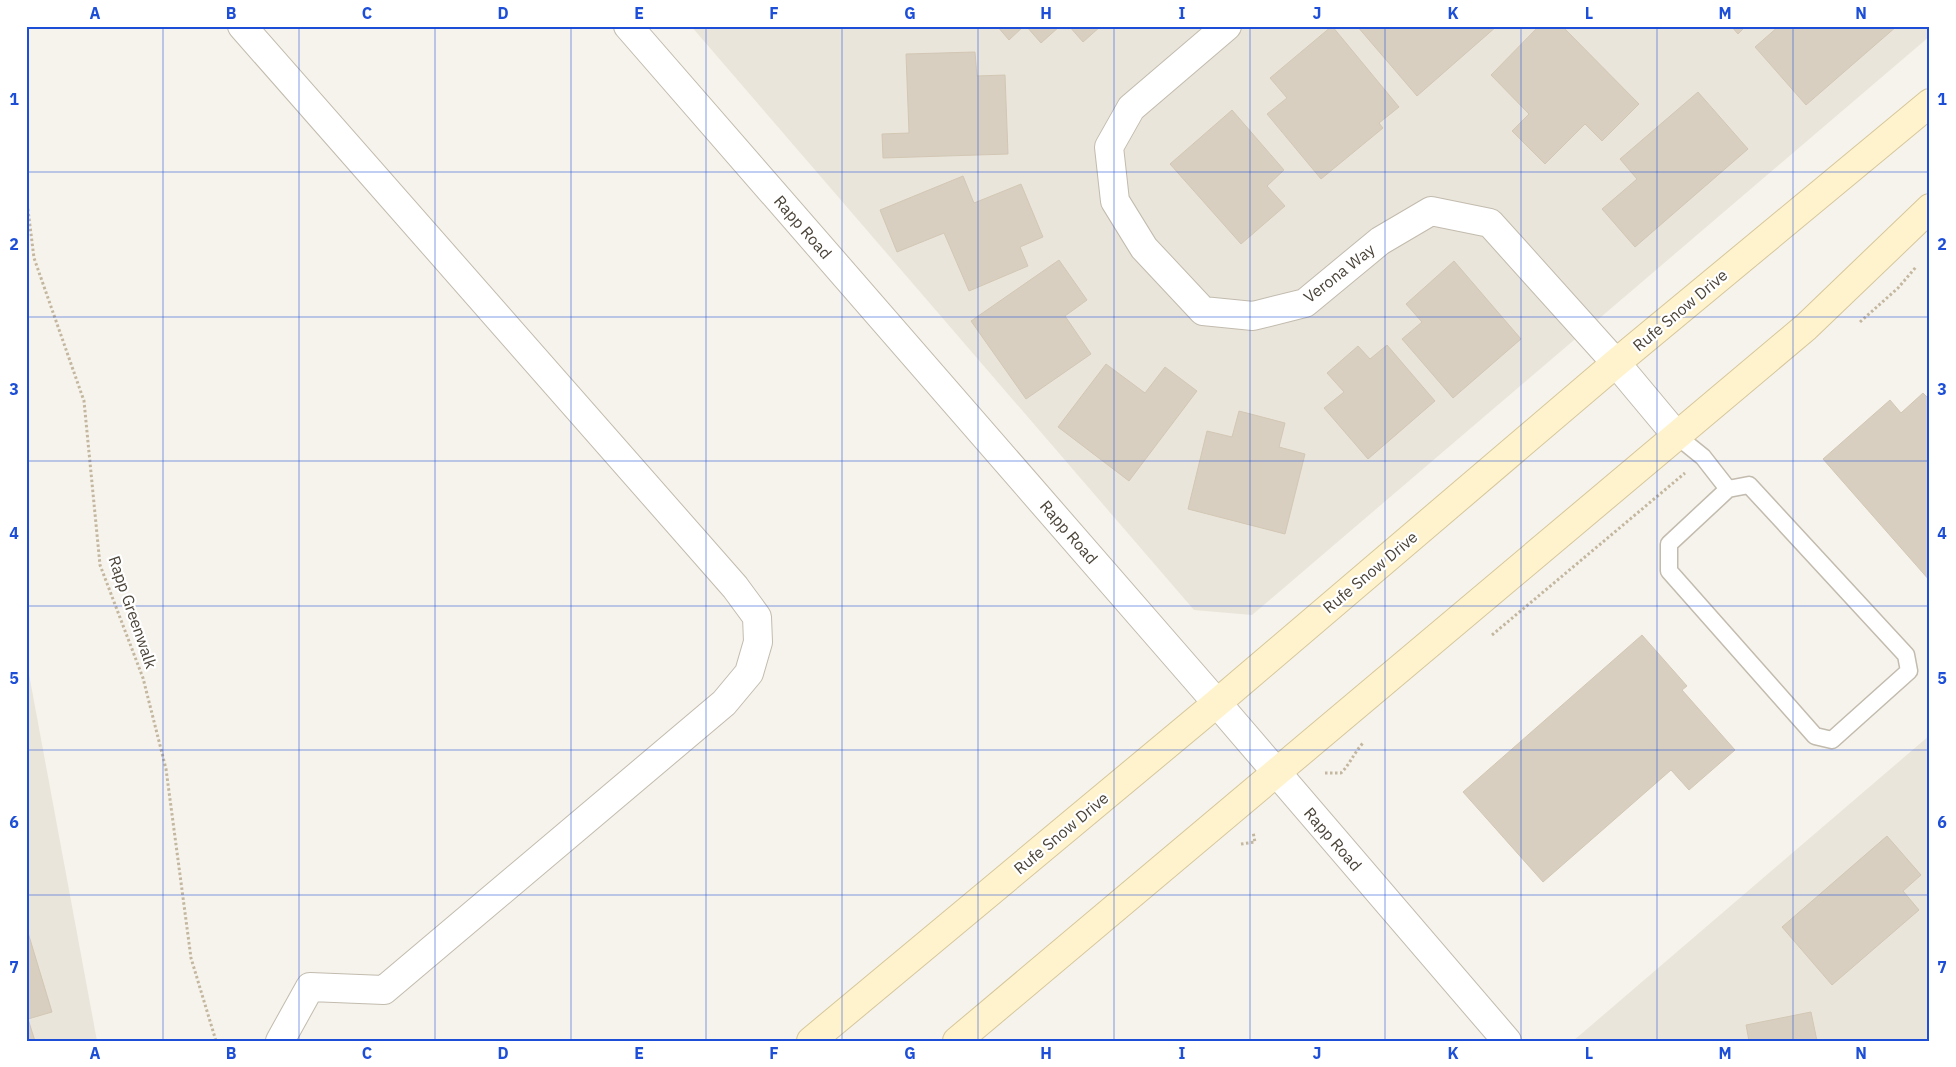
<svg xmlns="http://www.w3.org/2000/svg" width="1956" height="1067" font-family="'IBM Plex Sans',sans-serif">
  <rect width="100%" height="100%" fill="#f6f3ec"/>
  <g fill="#eae5da">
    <polygon points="691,26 1930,26 1930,36 1252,615 1194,610"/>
    <polygon points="26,658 97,1041 26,1041"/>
    <polygon points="1930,735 1930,1041 1573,1041"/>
  </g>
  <g fill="#d8cfc1" stroke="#d3c7b4">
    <polygon points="997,26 1024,26 1009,40"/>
    <polygon points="1026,26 1060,26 1041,43"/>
    <polygon points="1069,26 1101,26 1083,42"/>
    <polygon points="1332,26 1399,107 1379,123 1383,128 1321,179 1267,114 1287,98 1270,78"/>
    <polygon points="1357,26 1497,26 1417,96"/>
    <polygon points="1539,26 1562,26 1639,104 1602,141 1585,124 1545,164 1512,131 1529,114 1491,75"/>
    <polygon points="1731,26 1746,26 1738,34"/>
    <polygon points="1779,26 1897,26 1806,105 1755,47"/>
    <polygon points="975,52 977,76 1005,75 1008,154 883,158 882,134 909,133 906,54"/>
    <polygon points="1698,92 1748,149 1635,247 1602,209 1637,179 1620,159"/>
    <polygon points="1232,110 1284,170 1267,186 1285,206 1241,244 1170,164"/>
    <polygon points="963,176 974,203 1021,184 1043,237 1020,247 1028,266 969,291 944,233 897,252 880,210"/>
    <polygon points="1059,260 1087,300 1065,316 1091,354 1026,399 971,321"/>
    <polygon points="1454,261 1521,339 1453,398 1402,339 1422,322 1406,304"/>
    <polygon points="1387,345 1435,401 1368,459 1324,408 1344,392 1327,373 1358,346 1370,359"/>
    <polygon points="1106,364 1145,393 1165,367 1197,391 1129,481 1058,427"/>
    <polygon points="1923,393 1930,400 1930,581 1823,459 1890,400 1901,413"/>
    <polygon points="1239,411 1285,423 1279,447 1305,454 1285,534 1188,509 1207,431 1232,437"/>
    <polygon points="1642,635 1687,686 1682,690 1735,750 1689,790 1671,770 1543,882 1463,792"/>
    <polygon points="1887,836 1921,875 1903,891 1919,910 1832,985 1782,927"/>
    <polygon points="26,926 52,1012 28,1019 35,1041 26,1041"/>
    <polygon points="1811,1012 1817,1041 1749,1041 1746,1025"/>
  </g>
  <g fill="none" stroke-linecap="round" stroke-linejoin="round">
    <g stroke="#c2bbae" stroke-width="19">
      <polyline id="service" points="1677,436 1703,457 1728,489 1669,544 1669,571 1815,736 1832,740 1909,671 1906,655 1749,485 1728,489"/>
    </g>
    <g stroke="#c2bbae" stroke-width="30">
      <g id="minor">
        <polyline points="242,26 735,587 757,617 758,642 749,673 724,703 384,990 310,987 280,1041"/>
        <polyline points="1227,26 1131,108 1109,147 1115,201 1144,248 1203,311 1253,316 1305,303 1380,241 1431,211 1490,223 1616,363 1677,436"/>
      </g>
    </g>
    <g stroke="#c2bbae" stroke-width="30">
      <polyline id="tertiary" points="628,26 1217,703 1507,1041"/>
    </g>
    <g stroke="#d6c79b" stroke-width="30">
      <g id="secondary">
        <polyline points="811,1041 1217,703 1616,363 1930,103"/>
        <polyline points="957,1041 1806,327 1930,208"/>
      </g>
    </g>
    <g stroke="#c4b79f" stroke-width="3" stroke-dasharray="2.5 2.5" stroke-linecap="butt">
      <polyline points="26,194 34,258 84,401 100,565 143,678 166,769 191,958 216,1041"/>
      <polyline points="1860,322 1898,288 1916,267"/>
      <polyline points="1492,635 1685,473"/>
      <path d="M1325,773H1341C1350,764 1354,753 1363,743"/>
      <polyline points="1241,844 1255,842 1253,832"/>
    </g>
    <use href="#service" stroke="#fff" stroke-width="16"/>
    <use href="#minor" stroke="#fff" stroke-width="28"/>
    <use href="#tertiary" stroke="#fff" stroke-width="28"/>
    <use href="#secondary" stroke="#fff3cd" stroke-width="28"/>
  </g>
  <path fill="none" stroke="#1d4ed8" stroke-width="1" stroke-opacity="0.55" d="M163,26V1041M299,26V1041M435,26V1041M571,26V1041M706,26V1041M842,26V1041M978,26V1041M1114,26V1041M1250,26V1041M1385,26V1041M1521,26V1041M1657,26V1041M1793,26V1041M26,172H1930M26,317H1930M26,461H1930M26,606H1930M26,750H1930M26,895H1930"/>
  <g text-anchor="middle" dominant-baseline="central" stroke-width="4.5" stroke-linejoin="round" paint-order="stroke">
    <g font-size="16" fill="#4b4439" stroke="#fff">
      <text transform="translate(803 227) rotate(49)">Rapp Road</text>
      <text transform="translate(1339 273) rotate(-38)">Verona Way</text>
      <text transform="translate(1680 310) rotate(-40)">Rufe Snow Drive</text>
      <text transform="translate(1069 532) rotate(49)">Rapp Road</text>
      <text transform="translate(1370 572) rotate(-40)">Rufe Snow Drive</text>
      <text transform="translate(133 612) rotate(71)">Rapp Greenwalk</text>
      <text transform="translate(1061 833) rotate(-40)">Rufe Snow Drive</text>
      <text transform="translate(1333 839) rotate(49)">Rapp Road</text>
    </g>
  </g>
  <rect width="1956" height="1067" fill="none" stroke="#ffffff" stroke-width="55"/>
  <rect x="28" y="28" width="1900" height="1012" fill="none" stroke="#1d4ed8" stroke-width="2"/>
  <g font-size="16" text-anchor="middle" font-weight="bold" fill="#1d4ed8">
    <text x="95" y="19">A</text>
    <text x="231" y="19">B</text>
    <text x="367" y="19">C</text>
    <text x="503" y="19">D</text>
    <text x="639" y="19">E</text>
    <text x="774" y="19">F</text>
    <text x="910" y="19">G</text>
    <text x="1046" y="19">H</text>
    <text x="1182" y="19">I</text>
    <text x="1317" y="19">J</text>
    <text x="1453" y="19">K</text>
    <text x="1589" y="19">L</text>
    <text x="1725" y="19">M</text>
    <text x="1861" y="19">N</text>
    <text x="14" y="105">1</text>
    <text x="1942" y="105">1</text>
    <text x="14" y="250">2</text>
    <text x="1942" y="250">2</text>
    <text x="14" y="395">3</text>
    <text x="1942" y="395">3</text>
    <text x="14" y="539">4</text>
    <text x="1942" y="539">4</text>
    <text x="14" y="684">5</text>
    <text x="1942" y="684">5</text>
    <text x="14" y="828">6</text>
    <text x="1942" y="828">6</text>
    <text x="14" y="973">7</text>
    <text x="1942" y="973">7</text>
    <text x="95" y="1059">A</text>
    <text x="231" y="1059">B</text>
    <text x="367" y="1059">C</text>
    <text x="503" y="1059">D</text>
    <text x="639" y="1059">E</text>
    <text x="774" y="1059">F</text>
    <text x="910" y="1059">G</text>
    <text x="1046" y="1059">H</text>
    <text x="1182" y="1059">I</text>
    <text x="1317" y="1059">J</text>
    <text x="1453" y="1059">K</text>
    <text x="1589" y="1059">L</text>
    <text x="1725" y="1059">M</text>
    <text x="1861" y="1059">N</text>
  </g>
</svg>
